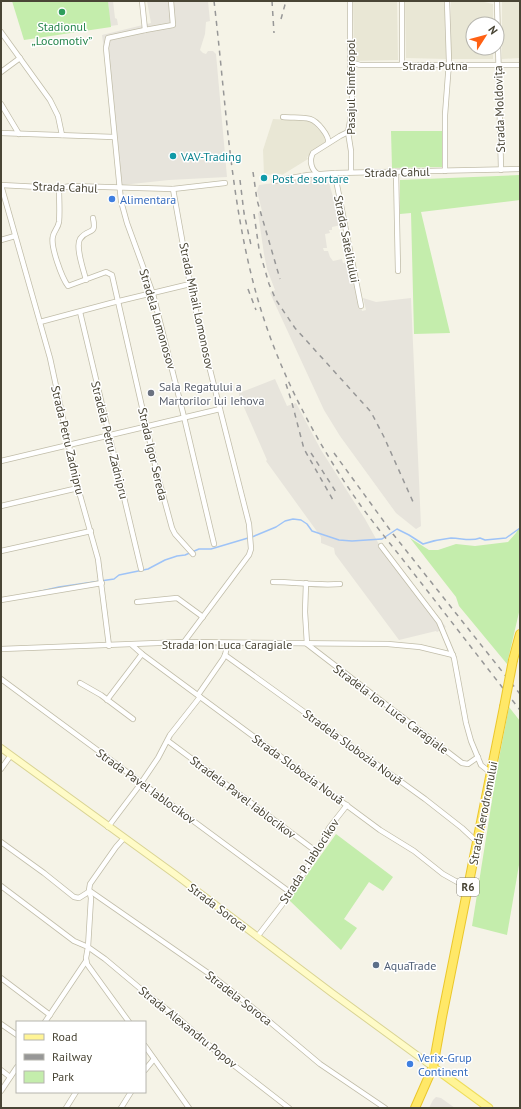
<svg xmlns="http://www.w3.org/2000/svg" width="521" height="1109" font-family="'PT Sans',sans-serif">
  <rect width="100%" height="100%" fill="#f5f3e7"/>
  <g fill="#e9e7d5">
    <polygon points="353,1 397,1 398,60 354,61"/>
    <polygon points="405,1 445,1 446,59 406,58"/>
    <polygon points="451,1 480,1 493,4 493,24 473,24 473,48 493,48 493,59 451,59"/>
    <polygon points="502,1 520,1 520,58 502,59"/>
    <polygon points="273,119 310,121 327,138 326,141 307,157 308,159 282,175 281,174 264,175 263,150"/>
  </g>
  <g fill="#e7e4dc">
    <polygon points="108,1 113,1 115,18 117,19 118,25 110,26"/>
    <polygon points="147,1 208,1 210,21 206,22 205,34 200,50 203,53 206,54 208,51 213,51 216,54 227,177 169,180 122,185 102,35 151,23"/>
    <polygon points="327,176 341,225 332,227 332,230 329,230 330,233 325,234 327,248 323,248 324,251 328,251 330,257 333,261 342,259 343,263 351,261 362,311 366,310 363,298 376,302 411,298 421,526 416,529 396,513 340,436 324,410 270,293 275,290 267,269 264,254 258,213 262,211 257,191 259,185"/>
    <polygon points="275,379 287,406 296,403 321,450 365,519 380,546 383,545 446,627 437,632 436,631 399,640 335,554 334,548 321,543 321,537 266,461 267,460 239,396 239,393"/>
    <polygon points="436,1097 441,1098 455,1108 429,1108 433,1100"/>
  </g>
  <g fill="#c4edac">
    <polygon points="12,1 108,1 111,27 24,40"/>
    <polygon points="391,131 442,131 442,167 392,168"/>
    <polygon points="520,175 520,200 421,212 450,333 414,334 411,213 400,214 400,180"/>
    <polygon points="520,526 520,608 507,664 459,606 456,597 410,538 429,550 438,550 456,544 475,546 508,542 516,533"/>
    <polygon points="509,707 520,721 520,859 507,935 472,926 497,769"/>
    <polygon points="336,834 393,877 383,891 369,882 344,919 357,928 341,950 289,900"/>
  </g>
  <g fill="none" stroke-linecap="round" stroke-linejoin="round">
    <g stroke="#9ec3f7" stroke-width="1.5">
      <path d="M252,537L276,527L285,521L293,519L301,520L307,524L312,531L339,540L352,541L382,539L397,529L409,535L423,544C432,541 442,539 451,538C462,538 470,542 480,538L485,540L506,538L520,528"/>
      <polyline points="37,592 59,587 114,579 119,575 148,569 165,560 177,556 185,555 199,549 211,549 248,538"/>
    </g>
    <g stroke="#c1bda9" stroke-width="6">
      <g id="street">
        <polyline points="142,1 145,30 173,25 171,1"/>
        <polyline points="350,1 350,62 352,95 352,111 348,132 351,151 351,172"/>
        <polyline points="402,1 402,64"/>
        <polyline points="497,1 501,170"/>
        <polyline points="145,30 108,38 106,48 121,201 127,223 153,294 184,417 214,544"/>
        <polyline points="1,32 50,100 58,116 62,135"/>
        <polyline points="350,62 360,65 520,65"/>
        <polyline points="1,72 20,58"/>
        <polyline points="1,104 19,134"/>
        <path d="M283,117C292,118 302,117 310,119C317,121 330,136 328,143"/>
        <polyline points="1,133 114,137"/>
        <polyline points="445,171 445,115 449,62 447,1"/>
        <polyline points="396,172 398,271"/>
        <polyline points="335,173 337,185 361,306"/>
        <path d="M318,174C311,170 309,160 313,153L340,136L348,132"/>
        <polyline points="274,181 308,175 335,173 520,169"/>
        <polyline points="1,185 50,358 78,488 98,559 109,646"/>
        <polyline points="1,185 59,188 71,186 173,189 225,183"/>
        <path d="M59,188C59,199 60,211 59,222C58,228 54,231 53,236C50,246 62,278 68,286L106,272L112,275L157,473L172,528L175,534L193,554"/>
        <polyline points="173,189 190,284 201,334 249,524 251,549 249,555 184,642"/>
        <polyline points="1,240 15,236"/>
        <path d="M86,280C84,271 75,247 80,239C88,227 97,237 93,218"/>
        <polyline points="80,312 141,569"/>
        <polyline points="40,322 111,303 190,284"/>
        <polyline points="1,461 220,409"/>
        <polyline points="1,506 78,488"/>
        <polyline points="381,546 439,622 454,658 466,723 471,741 481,765 491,773"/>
        <polyline points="1,551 91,531"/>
        <path d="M273,582C296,582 318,586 340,584"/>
        <polyline points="306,583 305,612 307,644 462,763 468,764 478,757"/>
        <polyline points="1,600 102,583"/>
        <polyline points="137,602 177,598 203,617"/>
        <polyline points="132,645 142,654 380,830 414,851 443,874 468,888"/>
        <polyline points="1,649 184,642 388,644 420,647 453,655"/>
        <polyline points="225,655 425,799 462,828 477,842"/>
        <polyline points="1,679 291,893"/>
        <polyline points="80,683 101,695 133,719"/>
        <polyline points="198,695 223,659 225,655 228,643"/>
        <polyline points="107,700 142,654"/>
        <polyline points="168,741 317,852"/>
        <polyline points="1,769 11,755"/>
        <polyline points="108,827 139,786 158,758 170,735 200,697"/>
        <polyline points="124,838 116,847 90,884 89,890 91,898 88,947 105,959 148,995 178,1018 218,1053 289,1108"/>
        <polyline points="1,842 44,873 74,897 79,898 90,891 211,975 258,1012 320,1064 385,1108"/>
        <polyline points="1,886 74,941 88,947 86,958 87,964 129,1022"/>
        <polyline points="257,937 291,893 317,852 329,828 347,805"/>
        <polyline points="1,978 50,1015"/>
        <polyline points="45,1022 86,961"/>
        <polyline points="1,1024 17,1035"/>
        <polyline points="145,1046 189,1108"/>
        <polyline points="1,1070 10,1077"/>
        <polyline points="145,1070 154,1059"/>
        <polyline points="1,1091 17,1067"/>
        <polyline points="66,1108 76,1092"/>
        <polyline points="121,1108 131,1092"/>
      </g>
    </g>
    <g stroke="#d9d393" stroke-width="8">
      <polyline id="secondary" points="1,748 176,875 332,993 433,1067"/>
    </g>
    <g stroke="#eedd5c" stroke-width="9">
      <polyline id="primary" points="433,1067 489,1108"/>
    </g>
    <g stroke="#ebc72b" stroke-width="10">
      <g id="highway">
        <polyline points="513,660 520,634"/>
        <polyline points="415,1108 433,1067 442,1017 504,707"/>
      </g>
    </g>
    <use href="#street" stroke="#fff" stroke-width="4.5"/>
    <use href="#secondary" stroke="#fffbc7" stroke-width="6"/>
    <use href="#primary" stroke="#fff496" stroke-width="7"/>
    <use href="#highway" stroke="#ffe868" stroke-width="8"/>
    <g stroke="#979797" stroke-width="1.5" stroke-dasharray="5 5" stroke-linecap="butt">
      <path d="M214,1C226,101 230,203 258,300C279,373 317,444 361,506C381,533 402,558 422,584C455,626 487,668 520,710"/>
      <polyline points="272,1 274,33"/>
      <polyline points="281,19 286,1"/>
      <polyline points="253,172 257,200 280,279"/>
      <polyline points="240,180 244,213 251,245"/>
      <polyline points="254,214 259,249 269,284 276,300 295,328 371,412 384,437 414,504"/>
      <polyline points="248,289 256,310"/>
      <polyline points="286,384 292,403 304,449 333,500"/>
      <polyline points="311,453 336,492"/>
      <polyline points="334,453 393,534 520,694"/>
    </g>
    <g stroke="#ebc72b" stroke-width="10" stroke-linecap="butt">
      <polyline id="highway-bridge" points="504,707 513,660"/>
    </g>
    <use href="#highway-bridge" stroke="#ffe868" stroke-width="8"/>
  </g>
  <circle fill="#2e9e5b" stroke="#fff" stroke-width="1.5" cx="62" cy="12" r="4"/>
  <g fill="#0f9aa8" stroke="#fff" stroke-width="1.5">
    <circle cx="173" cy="156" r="4"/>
    <circle cx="264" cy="178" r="4"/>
  </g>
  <g fill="#3f7fe0" stroke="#fff" stroke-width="1.5">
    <circle cx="112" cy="199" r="4"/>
    <circle cx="410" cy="1064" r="4"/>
  </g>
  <circle fill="#6b7280" stroke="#fff" stroke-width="1.5" cx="151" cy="393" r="4"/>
  <circle fill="#5c6f8a" stroke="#fff" stroke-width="1.5" cx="376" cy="965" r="4"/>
  <g text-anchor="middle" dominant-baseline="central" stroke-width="3" stroke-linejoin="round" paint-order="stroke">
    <rect fill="#fff" stroke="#807d72" stroke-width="1" x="457" y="878" width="22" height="18" rx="3"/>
    <g font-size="11" font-weight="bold" fill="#494535">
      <text x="468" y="887">R6</text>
    </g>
    <g font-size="12" fill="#27864d" stroke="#fff">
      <text x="62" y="26">Stadionul<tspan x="62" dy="14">„Locomotiv”</tspan></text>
    </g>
    <g font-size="12" fill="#494535" stroke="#fff">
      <text x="435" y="65">Strada Putna</text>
      <text transform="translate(350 87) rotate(-90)">Pasajul Simferopol</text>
      <text transform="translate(499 109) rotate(-92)">Strada Moldovița</text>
      <text transform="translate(397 172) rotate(-1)">Strada Cahul</text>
      <text transform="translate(65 187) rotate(2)">Strada Cahul</text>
      <text transform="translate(347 239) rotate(79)">Strada Satelitului</text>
      <text transform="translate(197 306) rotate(78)">Strada Mihail Lomonosov</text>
      <text transform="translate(158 319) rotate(74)">Stradela Lomonosov</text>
      <text transform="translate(68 440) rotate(77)">Strada Petru Zadnipru</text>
      <text transform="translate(110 440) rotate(76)">Stradela Petru Zadnipru</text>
      <text transform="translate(153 454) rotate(77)">Strada Igor Sereda</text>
      <text x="227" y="644">Strada Ion Luca Caragiale</text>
      <text transform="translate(391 709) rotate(37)">Stradela Ion Luca Caragiale</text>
      <text transform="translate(353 747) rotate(36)">Stradela Slobozia Nouă</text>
      <text transform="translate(298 769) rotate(36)">Strada Slobozia Nouă</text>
      <text transform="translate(146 786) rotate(36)">Strada Pavel Iablocikov</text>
      <text transform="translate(243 797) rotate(37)">Stradela Pavel Iablocikov</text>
      <text transform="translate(483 813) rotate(-79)">Strada Aerodromului</text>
      <text transform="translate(309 861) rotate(-57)">Strada P. Iablocikov</text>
      <text transform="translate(218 907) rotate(37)">Strada Soroca</text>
      <text transform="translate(239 998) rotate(38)">Stradela Sorocа</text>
      <text transform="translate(188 1027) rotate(39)">Strada Alexandru Popov</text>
    </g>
    <g font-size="12" fill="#0d838f" stroke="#fff" text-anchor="start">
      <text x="181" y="156">VAV-Trading</text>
      <text x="272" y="178">Post de sortare</text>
    </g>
    <g font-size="12" fill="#366cbe" stroke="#fff" text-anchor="start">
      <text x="120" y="199">Alimentara</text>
      <text x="418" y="1057">Verix-Grup<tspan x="418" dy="14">Continent</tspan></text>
    </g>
    <g font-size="12" fill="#5b616d" stroke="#fff" text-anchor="start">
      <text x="159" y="386">Sala Regatului a<tspan x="159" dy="14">Martorilor lui Iehova</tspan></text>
    </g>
    <g font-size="12" fill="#4e5e75" stroke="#fff" text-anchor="start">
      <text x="384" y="965">AquaTrade</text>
    </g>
  </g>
  <rect width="521" height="1109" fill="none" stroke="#494535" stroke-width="4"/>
  <rect x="16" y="1021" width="130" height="72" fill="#ffffff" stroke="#b6b5ae"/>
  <rect x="24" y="1034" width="20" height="6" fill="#fff496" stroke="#b6b5ae"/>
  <text x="52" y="1041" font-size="12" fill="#494535">Road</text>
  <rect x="24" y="1054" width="20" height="6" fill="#979797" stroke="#b6b5ae"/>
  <text x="52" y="1061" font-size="12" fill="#494535">Railway</text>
  <rect x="24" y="1071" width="20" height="12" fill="#c4edac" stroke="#b6b5ae"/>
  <text x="52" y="1081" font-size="12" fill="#494535">Park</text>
  <g transform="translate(485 36) rotate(54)"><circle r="19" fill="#ffffff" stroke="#b6b5ae"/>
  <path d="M0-3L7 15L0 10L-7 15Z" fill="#ff6114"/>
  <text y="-6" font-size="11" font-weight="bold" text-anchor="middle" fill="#494535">N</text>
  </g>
</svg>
